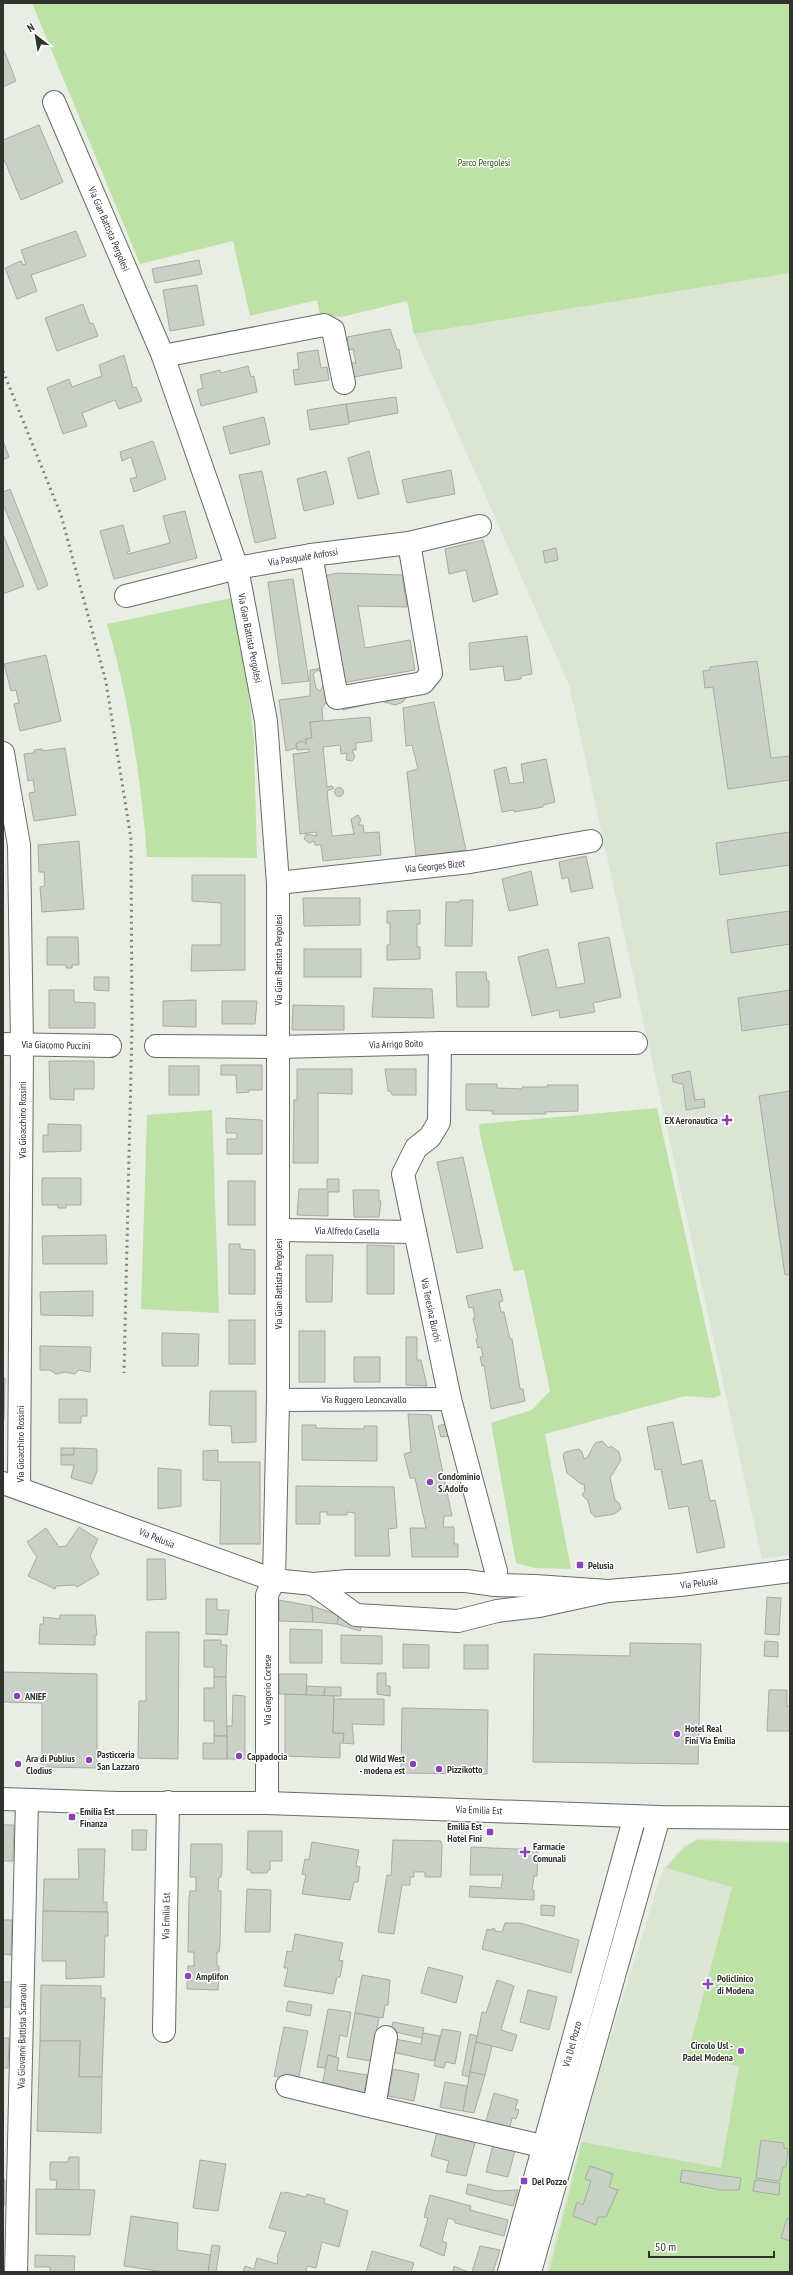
<svg xmlns="http://www.w3.org/2000/svg" width="793" height="2275" font-family="'PT Sans Narrow',sans-serif">
  <rect width="100%" height="100%" fill="#e8eee4"/>
  <g fill="#dbe5d4">
    <polygon points="790,273 790,1555 762,1559 569,685 414,334"/>
    <polygon points="699,1838 790,1841 790,2272 546,2272 599,2074 663,1869 683,1846"/>
  </g>
  <g fill="#bee2a6">
    <polygon points="32,3 790,3 790,273 414,334 407,301 342,317 320,315 317,300 250,316 233,241 140,264"/>
    <path d="M231,598L244,658L254,740L257,858L147,857C141,778 129,700 107,624Z"/>
    <polygon points="657,1108 721,1395 713,1398 685,1396 545,1434 571,1569 534,1568 516,1563 491,1423 532,1410 550,1391 524,1270 514,1271 510,1257 480,1135 479,1124"/>
    <polygon points="212,1110 219,1313 141,1309 147,1115"/>
    <polygon points="697,1840 790,1843 790,2272 549,2272 582,2142 721,2168 739,2066 687,2057 732,1887 666,1868 684,1848"/>
  </g>
  <g fill="#c9d0c6" stroke="#a6aca3" fill-rule="evenodd">
    <polygon points="3,48 16,81 3,87"/>
    <polygon points="39,125 63,182 21,200 3,157 3,140"/>
    <polygon points="76,231 86,256 31,275 37,291 17,299 5,268 21,261 23,265 26,264 21,250"/>
    <polygon points="199,260 202,274 155,283 152,269"/>
    <polygon points="197,285 204,325 170,331 163,290"/>
    <polygon points="83,304 90,324 93,323 98,336 57,351 45,318"/>
    <polygon points="390,329 397,350 399,349 402,368 354,377 351,363 356,363 353,349 349,350 347,337"/>
    <polygon points="318,350 321,368 327,367 329,380 295,385 293,370 299,369 297,353"/>
    <polygon points="124,355 133,388 136,387 142,401 119,409 115,400 82,413 87,426 63,434 47,388 69,379 72,387 102,376 99,365"/>
    <polygon points="248,366 251,377 254,376 257,392 201,406 197,390 203,388 200,375 220,370 221,373"/>
    <polygon points="396,397 398,413 349,422 346,404"/>
    <polygon points="346,404 349,424 310,430 307,410"/>
    <polygon points="264,417 270,444 230,454 223,427"/>
    <polygon points="3,441 9,457 3,460"/>
    <polygon points="153,441 166,479 134,492 130,479 137,477 131,457 122,461 120,452"/>
    <polygon points="369,451 379,494 358,499 348,458"/>
    <polygon points="451,470 455,494 407,503 402,480"/>
    <polygon points="262,471 276,538 255,543 239,475"/>
    <polygon points="326,471 334,504 304,511 297,479"/>
    <polygon points="10,489 48,585 38,590 3,504 3,492"/>
    <polygon points="185,511 197,558 114,579 100,531 123,525 130,551 127,552 128,554 170,543 163,516"/>
    <polygon points="3,534 24,586 3,594"/>
    <polygon points="483,540 498,594 473,602 466,570 449,574 445,549"/>
    <polygon points="556,548 558,560 545,563 543,551"/>
    <polygon points="338,573 402,575 407,607 358,606 365,648 410,640 415,670 342,683 319,577"/>
    <polygon points="293,579 309,681 282,684 268,582"/>
    <polygon points="527,636 532,674 521,676 521,679 505,681 503,666 470,670 469,643"/>
    <polygon points="46,655 61,721 20,731 14,704 19,703 16,690 11,691 4,664"/>
    <polygon points="757,661 771,758 790,756 790,780 728,789 713,687 705,688 703,671 710,670 710,667"/>
    <path d="M337,666L341,687L408,695L403,702L395,705L381,701L343,710V705L328,700L322,708L323,721L310,722L312,738L305,739L307,744L299,742L296,744L297,748L286,751L279,700L310,696V670ZM318,670L321,673L323,686L320,691L316,688L313,674Z"/>
    <polygon points="434,702 466,850 416,857 407,772 418,769 412,745 406,746 403,708"/>
    <polygon points="370,717 372,741 356,743 356,750 352,750 355,757 352,761 346,760 347,753 341,754 340,745 323,747 327,787 332,786 334,788 327,791 332,836 354,834 351,819 358,815 361,820 358,825 363,825 364,833 379,832 381,855 323,861 321,845 315,845 314,841 309,843 304,839 306,834 317,836 316,832 300,834 293,754 309,752 309,749 297,750 296,744 301,741 307,744 305,739 312,738 310,722"/>
    <polygon points="65,748 76,815 34,821 29,793 35,792 33,780 28,781 24,754 34,753 34,750 42,749 42,751"/>
    <polygon points="546,759 555,802 543,805 543,807 514,812 514,810 502,812 494,770 506,767 510,784 524,782 521,764"/>
    <circle cx="339" cy="792" r="4.5"/>
    <polygon points="790,832 790,865 720,875 716,843"/>
    <polygon points="79,841 84,909 42,912 40,887 45,886 44,872 39,872 38,845"/>
    <polygon points="586,856 593,888 571,892 568,877 562,879 559,862"/>
    <polygon points="531,871 538,905 509,911 502,879"/>
    <polygon points="192,875 245,875 245,970 191,971 192,945 221,945 221,903 192,901"/>
    <polygon points="303,898 360,898 360,925 304,926"/>
    <polygon points="460,900 473,900 472,946 445,946 446,902 460,902"/>
    <polygon points="420,910 420,924 417,924 417,947 420,947 420,959 387,960 387,945 390,945 390,923 387,923 387,911"/>
    <polygon points="790,911 790,944 731,953 727,920"/>
    <polygon points="47,937 78,937 79,965 72,965 72,968 66,968 66,965 47,965"/>
    <polygon points="609,937 621,997 593,1003 595,1012 560,1018 559,1010 532,1016 518,957 548,949 557,988 585,983 578,943"/>
    <rect x="304" y="949" width="57" height="28"/>
    <polygon points="456,972 486,972 487,981 489,981 489,1007 457,1007"/>
    <polygon points="94,977 109,977 109,991 94,990"/>
    <polygon points="374,988 432,989 434,1018 372,1017"/>
    <polygon points="49,990 74,990 74,1002 95,1003 95,1028 49,1028"/>
    <polygon points="790,990 790,1024 742,1031 738,998"/>
    <polygon points="196,1000 196,1027 163,1026 163,1001"/>
    <polygon points="222,1001 257,1001 255,1024 222,1024"/>
    <polygon points="293,1005 344,1006 344,1030 292,1030"/>
    <polygon points="49,1061 94,1061 94,1089 74,1089 74,1100 50,1099"/>
    <polygon points="221,1065 262,1065 262,1090 249,1090 249,1092 237,1093 236,1075 221,1075"/>
    <rect x="169" y="1066" width="30" height="29"/>
    <polygon points="297,1069 352,1069 352,1094 318,1093 318,1163 293,1163 294,1100 297,1100"/>
    <polygon points="385,1069 416,1069 416,1095 392,1095 391,1092 388,1091"/>
    <polygon points="690,1071 695,1100 704,1099 705,1107 686,1110 683,1084 673,1082 672,1075"/>
    <polygon points="466,1084 497,1084 497,1088 522,1089 522,1087 548,1087 547,1085 578,1085 578,1111 545,1112 546,1114 492,1114 493,1111 466,1110"/>
    <polygon points="790,1091 790,1274 785,1275 759,1096"/>
    <polygon points="226,1118 262,1120 262,1154 227,1154 227,1139 237,1139 237,1133 226,1133"/>
    <polygon points="48,1124 81,1125 81,1151 43,1152 43,1135 48,1135"/>
    <polygon points="463,1157 483,1248 457,1253 437,1162"/>
    <polygon points="42,1178 81,1178 81,1205 66,1205 66,1208 58,1208 58,1205 42,1205"/>
    <polygon points="327,1179 339,1179 339,1192 328,1192 328,1216 297,1215 299,1189 327,1189"/>
    <rect x="228" y="1181" width="27" height="44"/>
    <polygon points="353,1190 379,1190 379,1201 381,1201 379,1217 354,1217"/>
    <polygon points="106,1235 107,1264 43,1264 42,1236"/>
    <polygon points="229,1244 240,1244 240,1249 255,1250 255,1294 229,1294"/>
    <polygon points="367,1245 394,1246 394,1294 367,1294"/>
    <polygon points="306,1255 333,1255 332,1302 306,1302"/>
    <polygon points="500,1289 503,1301 499,1302 501,1312 504,1312 510,1339 512,1339 520,1389 523,1389 525,1401 491,1409 484,1365 482,1366 480,1357 483,1356 481,1347 478,1348 476,1339 478,1339 473,1318 475,1318 473,1307 469,1308 466,1296"/>
    <polygon points="93,1291 93,1316 41,1315 40,1292"/>
    <rect x="229" y="1320" width="26" height="44"/>
    <rect x="299" y="1331" width="26" height="51"/>
    <polygon points="162,1333 199,1334 198,1366 162,1366"/>
    <polygon points="406,1337 417,1337 417,1360 421,1360 427,1386 406,1385"/>
    <polygon points="40,1346 91,1347 90,1372 79,1370 75,1374 65,1372 56,1374 50,1370 40,1370"/>
    <rect x="354" y="1357" width="26" height="25"/>
    <polygon points="3,1378 5,1378 4,1420 3,1420"/>
    <polygon points="210,1391 256,1391 256,1442 232,1443 231,1426 209,1425"/>
    <polygon points="59,1399 87,1399 87,1416 81,1416 81,1423 59,1423"/>
    <polygon points="408,1414 431,1415 452,1516 444,1516 443,1527 454,1527 454,1544 458,1544 458,1557 412,1557 410,1528 426,1528 415,1478 410,1478 404,1454 411,1452"/>
    <polygon points="673,1422 682,1465 702,1460 710,1501 715,1500 725,1547 697,1553 688,1506 669,1509 661,1469 655,1470 647,1427"/>
    <polygon points="445,1424 448,1436 441,1437 438,1426"/>
    <polygon points="302,1425 316,1425 316,1428 364,1429 364,1426 377,1426 377,1461 302,1460"/>
    <polygon points="602,1441 609,1448 611,1446 619,1452 621,1460 610,1478 615,1500 619,1503 621,1509 614,1514 595,1517 591,1513 588,1501 582,1495 585,1491 584,1484 581,1484 567,1473 563,1455 565,1452 579,1449 582,1452 584,1459 587,1458 595,1443"/>
    <rect x="61" y="1448" width="13" height="7"/>
    <polygon points="74,1448 97,1449 97,1471 92,1484 71,1478 74,1465 61,1465 61,1455 74,1455"/>
    <polygon points="218,1450 218,1462 260,1462 260,1544 220,1544 221,1481 203,1480 203,1451"/>
    <polygon points="158,1468 181,1470 181,1506 158,1509"/>
    <polygon points="296,1486 394,1487 397,1528 388,1529 390,1556 355,1556 355,1513 347,1512 347,1515 327,1515 327,1512 320,1512 320,1524 296,1524"/>
    <polygon points="79,1527 98,1539 90,1556 99,1574 77,1587 75,1585 56,1586 55,1589 28,1576 37,1557 27,1542 46,1528 59,1547 66,1546"/>
    <polygon points="147,1559 165,1559 166,1599 147,1600"/>
    <polygon points="767,1597 781,1598 779,1635 765,1634"/>
    <polygon points="206,1599 217,1599 217,1610 229,1610 227,1635 206,1634"/>
    <polygon points="279,1600 312,1606 313,1622 279,1621"/>
    <polygon points="312,1606 339,1615 337,1624 313,1622"/>
    <polygon points="60,1615 95,1615 97,1635 95,1635 95,1645 39,1644 40,1624 44,1624 43,1617 60,1619"/>
    <polygon points="339,1615 362,1623 360,1631 337,1624"/>
    <polygon points="290,1629 322,1630 322,1663 290,1663"/>
    <polygon points="146,1632 179,1632 178,1759 138,1758 139,1701 146,1701"/>
    <polygon points="341,1635 382,1636 382,1664 341,1663"/>
    <polygon points="204,1640 221,1640 221,1645 227,1645 226,1677 214,1677 214,1667 204,1667"/>
    <polygon points="765,1641 778,1642 778,1657 764,1656"/>
    <polygon points="630,1643 701,1644 698,1764 533,1762 534,1654 630,1656"/>
    <polygon points="403,1644 429,1645 429,1668 403,1668"/>
    <rect x="464" y="1645" width="24" height="24"/>
    <polygon points="3,1672 97,1674 97,1768 42,1767 42,1703 3,1702"/>
    <polygon points="377,1673 386,1673 386,1686 390,1686 390,1696 377,1694"/>
    <polygon points="279,1674 307,1674 306,1695 279,1694"/>
    <polygon points="214,1677 226,1677 227,1736 214,1736 214,1721 204,1721 204,1688 214,1688"/>
    <polygon points="307,1686 325,1687 324,1696 306,1695"/>
    <polygon points="325,1687 341,1687 341,1696 324,1696"/>
    <polygon points="769,1690 787,1690 787,1706 790,1706 790,1731 767,1731"/>
    <polygon points="285,1694 334,1696 333,1733 344,1733 343,1743 340,1743 340,1758 285,1756"/>
    <polygon points="233,1695 245,1696 245,1759 227,1759 227,1726 232,1726"/>
    <polygon points="334,1699 384,1699 384,1725 352,1724 354,1744 343,1743 344,1733 333,1733"/>
    <polygon points="402,1708 488,1710 487,1774 401,1773"/>
    <polygon points="214,1736 227,1736 227,1759 203,1759 203,1743 214,1743"/>
    <polygon points="3,1825 14,1825 13,1861 3,1861"/>
    <polygon points="132,1830 147,1830 146,1850 132,1850"/>
    <polygon points="248,1831 282,1831 282,1861 270,1861 270,1870 268,1870 267,1873 251,1873 251,1870 247,1870"/>
    <polygon points="393,1840 441,1841 442,1846 441,1877 425,1877 425,1872 414,1872 414,1877 410,1877 410,1885 402,1885 394,1934 378,1932 387,1875 391,1876"/>
    <polygon points="312,1842 359,1850 356,1866 360,1867 358,1882 354,1882 350,1900 302,1894 306,1875 302,1874 305,1859 309,1860"/>
    <polygon points="191,1844 222,1844 222,1869 221,1877 219,1877 218,1891 221,1891 221,1899 220,1944 219,1952 217,1952 217,1966 219,1966 219,1974 218,1990 187,1989 188,1966 194,1966 194,1952 188,1952 189,1898 190,1891 196,1891 196,1877 190,1877"/>
    <polygon points="471,1847 538,1850 537,1876 534,1876 532,1890 534,1890 534,1900 469,1897 470,1886 501,1888 503,1875 470,1875"/>
    <polygon points="78,1849 105,1849 103,1902 107,1902 107,1912 43,1911 44,1879 79,1879"/>
    <polygon points="247,1889 271,1890 270,1932 245,1932"/>
    <polygon points="541,1905 555,1906 554,1916 541,1915"/>
    <polygon points="43,1911 108,1912 108,1936 105,1936 104,1977 66,1979 66,1961 42,1961"/>
    <polygon points="3,1920 12,1920 11,1955 3,1954"/>
    <polygon points="505,1923 520,1923 579,1940 571,1973 482,1949 487,1929 492,1930 493,1928 495,1929 495,1931 502,1932"/>
    <polygon points="295,1934 343,1943 339,1960 343,1961 340,1977 337,1977 333,1994 284,1986 288,1968 284,1968 287,1951 292,1952"/>
    <polygon points="428,1967 463,1976 456,2003 421,1993"/>
    <polygon points="362,1975 390,1980 388,2005 385,2005 383,2018 355,2013"/>
    <polygon points="497,1980 514,1986 501,2030 517,2035 512,2051 476,2042 482,2012 486,2013"/>
    <polygon points="3,1982 11,1982 10,2007 3,2007"/>
    <polygon points="41,1985 101,1986 101,1998 105,1998 102,2077 79,2077 80,2041 40,2041"/>
    <polygon points="528,1990 557,1997 549,2030 520,2022"/>
    <polygon points="288,2001 312,2005 310,2016 286,2011"/>
    <polygon points="328,2009 351,2012 347,2037 340,2035 336,2057 328,2055 325,2068 317,2067"/>
    <polygon points="355,2013 379,2018 371,2061 347,2057"/>
    <polygon points="393,2022 424,2028 422,2038 391,2031"/>
    <polygon points="284,2027 308,2031 298,2081 274,2076"/>
    <polygon points="442,2029 461,2032 455,2064 446,2062 444,2068 434,2066"/>
    <polygon points="423,2033 440,2036 434,2061 387,2051 390,2038 421,2044"/>
    <polygon points="470,2034 477,2036 469,2077 462,2075"/>
    <polygon points="3,2038 9,2038 8,2068 3,2068"/>
    <polygon points="40,2041 80,2041 79,2077 102,2077 101,2133 37,2131"/>
    <polygon points="476,2042 492,2046 485,2075 470,2072"/>
    <polygon points="328,2055 339,2058 337,2070 367,2075 364,2094 322,2086"/>
    <polygon points="393,2069 419,2074 414,2101 388,2096"/>
    <polygon points="470,2072 485,2075 474,2113 463,2111"/>
    <polygon points="445,2082 467,2086 463,2111 440,2107"/>
    <polygon points="494,2093 518,2100 515,2109 519,2110 516,2119 512,2118 510,2127 486,2121"/>
    <polygon points="437,2132 476,2139 466,2176 446,2172 449,2161 431,2156"/>
    <polygon points="761,2140 784,2143 784,2148 788,2149 786,2167 783,2167 780,2181 756,2178"/>
    <polygon points="493,2145 515,2150 508,2177 486,2172"/>
    <polygon points="69,2157 79,2157 79,2190 56,2189 57,2180 50,2180 50,2162 68,2162"/>
    <polygon points="200,2160 226,2164 218,2211 193,2208"/>
    <polygon points="590,2166 613,2174 609,2187 618,2190 606,2217 598,2217 596,2225 573,2216 577,2202 583,2205 591,2181 585,2179"/>
    <polygon points="682,2170 741,2178 739,2190 720,2190 680,2182"/>
    <rect x="3" y="2180" width="2" height="25"/>
    <polygon points="755,2180 780,2183 779,2195 753,2191"/>
    <polygon points="468,2184 497,2191 518,2190 513,2206 466,2194"/>
    <polygon points="36,2189 95,2190 90,2235 36,2234"/>
    <polygon points="281,2192 284,2194 285,2192 306,2197 307,2194 325,2199 324,2203 348,2211 339,2247 322,2242 316,2268 307,2266 306,2272 243,2272 245,2266 254,2269 257,2258 277,2264 278,2258 277,2257 286,2232 269,2228"/>
    <polygon points="430,2195 471,2206 470,2210 508,2220 504,2236 455,2223 455,2220 448,2218 442,2241 447,2243 444,2256 420,2246 428,2218 424,2217"/>
    <polygon points="131,2216 178,2223 177,2250 211,2255 208,2272 164,2272 124,2266"/>
    <polygon points="787,2218 790,2218 790,2241 781,2238"/>
    <polygon points="212,2245 220,2246 216,2272 208,2272"/>
    <polygon points="480,2246 500,2250 493,2272 472,2272"/>
    <polygon points="372,2251 414,2263 411,2272 366,2272"/>
    <polygon points="35,2255 75,2256 74,2272 50,2272 50,2267 35,2267"/>
    <polygon points="454,2266 456,2267 468,2272 453,2272"/>
  </g>
  <g fill="none" stroke-linecap="round" stroke-linejoin="round">
    <g stroke="#676d64" stroke-width="24">
      <g id="minor">
        <polyline points="54,102 163,356 237,568 266,721 278,883 278,1400 274,1580 267,1595 267,1803"/>
        <polyline points="163,356 324,325 333,330 344,383"/>
        <polyline points="311,555 337,698 423,683 431,673 409,543"/>
        <polyline points="126,596 237,568 311,555 409,543 480,526"/>
        <polyline points="3,753 19,845 22,1045 19,1488"/>
        <polyline points="278,883 470,862 591,841"/>
        <polyline points="440,1043 439,1122 430,1137 416,1148 403,1174 450,1399 496,1571 495,1585"/>
        <polyline points="3,1044 110,1046"/>
        <polyline points="156,1046 278,1047 440,1043 636,1043"/>
        <polyline points="279,1230 415,1232"/>
        <polyline points="278,1400 450,1399"/>
        <polyline points="3,1483 274,1580 313,1584 348,1581 466,1581 495,1585 535,1586 608,1591"/>
        <polyline points="313,1584 356,1615 458,1621 497,1611 539,1606 608,1591 680,1585 790,1571"/>
        <polyline points="3,1799 118,1803 267,1803 659,1817 790,1818"/>
        <polyline points="164,2031 168,1802"/>
        <polyline points="386,2037 374,2107 559,2150"/>
        <polyline points="287,2086 374,2107"/>
        <polyline points="16,2272 27,1800"/>
        <polyline points="509,2272 635,1816"/>
        <polyline points="530,2272 659,1817"/>
      </g>
    </g>
    <use href="#minor" stroke="#fff" stroke-width="22"/>
    <polyline stroke="#81847e" stroke-width="3" stroke-dasharray="2 4" stroke-linecap="butt" points="3,371 61,515 106,682 131,839 132,1027 124,1373"/>
  </g>
  <g fill="#8a43b6" stroke="#fff" stroke-width="1.5">
    <path d="M725 1114h4v4h4v4h-4v4h-4v-4h-4v-4h4z"/>
    <circle cx="430" cy="1482" r="4"/>
    <rect x="576" y="1561" width="8" height="8" rx="2"/>
    <circle cx="17" cy="1696" r="4"/>
    <circle cx="677" cy="1734" r="4"/>
    <circle cx="239" cy="1756" r="4"/>
    <circle cx="89" cy="1760" r="4"/>
    <circle cx="18" cy="1764" r="4"/>
    <circle cx="413" cy="1764" r="4"/>
    <circle cx="439" cy="1769" r="4"/>
    <rect x="68" y="1813" width="8" height="8" rx="2"/>
    <rect x="486" y="1828" width="8" height="8" rx="2"/>
    <path d="M523 1846h4v4h4v4h-4v4h-4v-4h-4v-4h4z"/>
    <circle cx="188" cy="1976" r="4"/>
    <path d="M706 1978h4v4h4v4h-4v4h-4v-4h-4v-4h4z"/>
    <circle cx="741" cy="2051" r="4"/>
    <rect x="520" y="2177" width="8" height="8" rx="2"/>
  </g>
  <g text-anchor="middle" dominant-baseline="central" stroke-width="3" stroke-linejoin="round" paint-order="stroke">
    <g font-size="10" fill="#27450a" stroke="#fff">
      <text x="484" y="162">Parco Pergolesi</text>
    </g>
    <g font-size="10" fill="#30322e" stroke="#fff">
      <text transform="translate(109 229) rotate(67)">Via Gian Battista Pergolesi</text>
      <text transform="translate(303 557) rotate(-9)">Via Pasquale Anfossi</text>
      <text transform="translate(250 638) rotate(79)">Via Gian Battista Pergolesi</text>
      <text transform="translate(435 866) rotate(-6)">Via Georges Bizet</text>
      <text transform="translate(278 960) rotate(-90)">Via Gian Battista Pergolesi</text>
      <text transform="translate(396 1044) rotate(-2)">Via Arrigo Boito</text>
      <text transform="translate(56 1045) rotate(1)">Via Giacomo Puccini</text>
      <text transform="translate(22 1120) rotate(-90)">Via Gioacchino Rossini</text>
      <text transform="translate(347 1231) rotate(1)">Via Alfredo Casella</text>
      <text transform="translate(278 1284) rotate(-90)">Via Gian Battista Pergolesi</text>
      <text transform="translate(431 1310) rotate(78)">Via Teresina Burchi</text>
      <text x="364" y="1399">Via Ruggero Leoncavallo</text>
      <text transform="translate(20 1444) rotate(-90)">Via Gioacchino Rossini</text>
      <text transform="translate(157 1538) rotate(22)">Via Pelusia</text>
      <text transform="translate(699 1583) rotate(-7)">Via Pelusia</text>
      <text transform="translate(267 1690) rotate(-90)">Via Gregorio Cortese</text>
      <text transform="translate(479 1810) rotate(2)">Via Emilia Est</text>
      <text transform="translate(166 1916) rotate(-89)">Via Emilia Est</text>
      <text transform="translate(22 2036) rotate(-89)">Via Giovanni Battista Scanaroli</text>
      <text transform="translate(572 2044) rotate(-75)">Via Del Pozzo</text>
    </g>
    <g font-size="10" font-weight="bold" fill="#30322e" stroke="#fff" text-anchor="start">
      <text x="718" y="1120" text-anchor="end">EX Aeronautica</text>
      <text x="438" y="1476">Condominio<tspan x="438" dy="12">S.Adolfo</tspan></text>
      <text x="588" y="1565">Pelusia</text>
      <text x="25" y="1696">ANIEF</text>
      <text x="685" y="1728">Hotel Real<tspan x="685" dy="12">Fini Via Emilia</tspan></text>
      <text x="97" y="1754">Pasticceria<tspan x="97" dy="12">San Lazzaro</tspan></text>
      <text x="247" y="1756">Cappadocia</text>
      <text x="26" y="1758">Ara di Publius<tspan x="26" dy="12">Clodius</tspan></text>
      <text x="405" y="1758" text-anchor="end">Old Wild West<tspan x="405" dy="12">- modena est</tspan></text>
      <text x="447" y="1769">Pizzikotto</text>
      <text x="80" y="1811">Emilia Est<tspan x="80" dy="12">Finanza</tspan></text>
      <text x="482" y="1826" text-anchor="end">Emilia Est<tspan x="482" dy="12">Hotel Fini</tspan></text>
      <text x="533" y="1846">Farmacie<tspan x="533" dy="12">Comunali</tspan></text>
      <text x="196" y="1976">Amplifon</text>
      <text x="717" y="1978">Policlinico<tspan x="717" dy="12">di Modena</tspan></text>
      <text x="733" y="2045" text-anchor="end">Circolo Usl -<tspan x="733" dy="12">Padel Modena</tspan></text>
      <text x="532" y="2181">Del Pozzo</text>
    </g>
  </g>
  <rect width="793" height="2275" fill="none" stroke="#30322e" stroke-width="8"/>
  <g transform="translate(36 36) rotate(329)" stroke="#ffffff" stroke-width="3" paint-order="stroke">
  <path d="M0-3L7 15L0 10L-7 15Z" fill="#30322e"/>
  <text y="-6" font-size="11" font-weight="bold" text-anchor="middle" fill="#30322e">N</text>
  </g>
  <path d="M649 2251v6h125v-6" fill="none" stroke="#30322e" stroke-width="2"/>
  <text x="655" y="2251" font-size="12" fill="#30322e" stroke="#ffffff" stroke-width="3" paint-order="stroke">50 m</text>
</svg>
